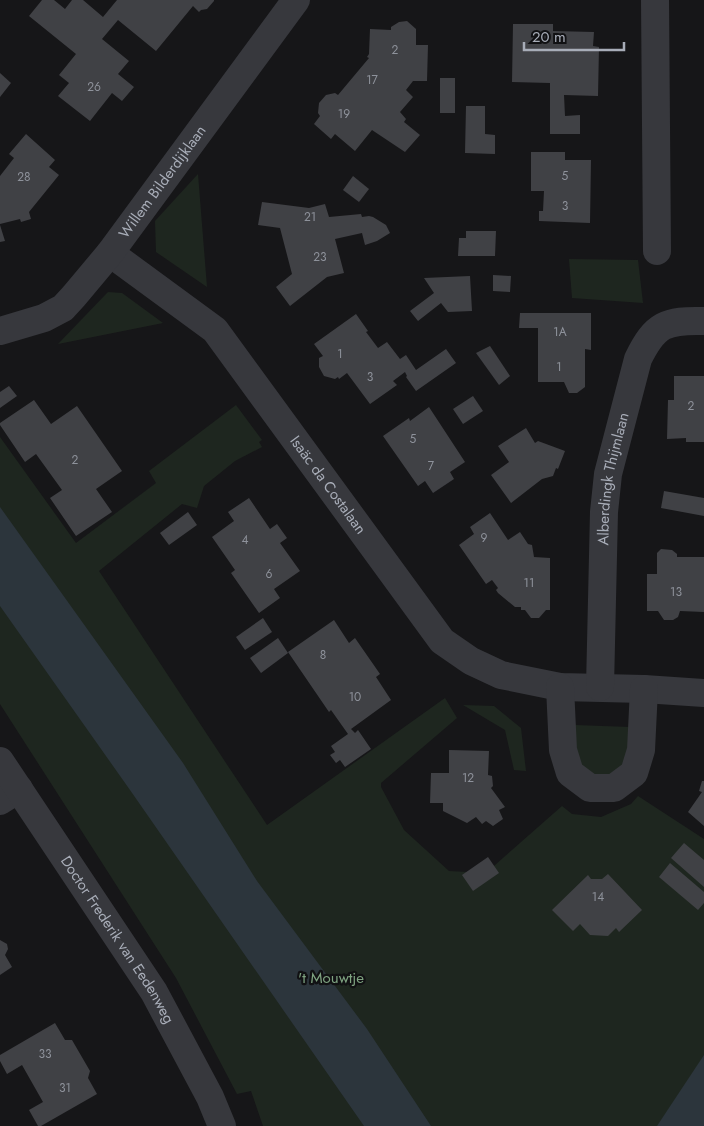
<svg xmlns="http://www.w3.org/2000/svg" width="704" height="1126" font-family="Jost,sans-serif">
  <rect width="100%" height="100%" fill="#161618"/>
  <g fill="#1e261f">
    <polygon points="198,174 207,287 156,252 155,221"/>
    <polygon points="569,259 638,260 643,303 572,298"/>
    <polygon points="108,292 122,293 163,323 58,344"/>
    <polygon points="236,405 262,440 259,442 262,447 235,461 204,486 197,508 182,504 99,571 267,825 445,698 457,718 381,783 381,787 404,830 449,871 486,873 562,806 572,814 601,817 631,804 638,796 704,839 704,1126 263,1126 251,1091 237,1094 176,978 0,704 0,437 76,543 156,483 149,471"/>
    <polygon points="463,705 494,706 521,728 526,771 514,770 505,730"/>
    <path d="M575,725L630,727C629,738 630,753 625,762C617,780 592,782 580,767C571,756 575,738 575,725Z"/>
  </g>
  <g fill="#2c353c">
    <polygon points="0,507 183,763 257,881 367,1029 431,1126 364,1126 130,790 0,606"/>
    <polygon points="704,1055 704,1126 657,1126"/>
  </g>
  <g fill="#404145">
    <polygon points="42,0 54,0 65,9 72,0 83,0 103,17 117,0 214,0 214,1 207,9 201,10 199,12 193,6 156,51 118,20 102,39 129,61 118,74 134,87 122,101 112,93 90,121 58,96 69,83 59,75 76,54 29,16"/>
    <polygon points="407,21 416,29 416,45 428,45 427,81 413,81 406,90 413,97 400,112 406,119 404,122 420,135 405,152 372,130 355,151 335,134 331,139 314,124 320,116 318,113 319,103 326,95 335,93 338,95 369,58 367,57 369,54 370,29 391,30 391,27 399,22"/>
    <polygon points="513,24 553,24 553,31 594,32 593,46 599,47 598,96 564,95 565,116 580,115 580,134 550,134 550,83 512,82"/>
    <polygon points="0,73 11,83 0,97"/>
    <rect x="440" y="78" width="15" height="35"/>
    <polygon points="466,106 485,106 485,134 495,135 495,154 465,153"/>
    <polygon points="26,134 55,160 49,167 59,175 29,212 31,219 21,222 20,219 0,224 0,176 14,158 9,154"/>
    <polygon points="531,152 565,152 565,160 591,160 590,223 539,221 539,211 543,211 544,191 531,191"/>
    <polygon points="353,176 369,189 359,202 343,190"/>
    <polygon points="262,202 309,208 325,204 329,217 361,214 362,217 369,216 373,217 386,225 390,233 377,241 365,245 362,233 335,239 344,273 327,277 290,306 276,287 292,274 280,228 258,225"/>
    <polygon points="0,225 5,241 0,242"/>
    <polygon points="466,231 496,231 495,256 458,256 459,238 466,238"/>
    <polygon points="493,275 511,276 510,292 493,291"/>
    <polygon points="470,276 472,311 448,312 441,303 418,321 410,311 434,293 424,278"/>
    <polygon points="520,313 591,313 591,350 585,349 585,387 577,393 569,393 564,382 538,382 538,328 519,328"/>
    <polygon points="356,314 368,331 366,332 378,348 387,342 400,359 406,355 416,370 446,349 456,363 416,391 406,377 407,376 405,372 393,381 397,385 370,404 347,373 339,379 338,377 335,379 324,376 319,367 319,358 323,356 314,344"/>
    <polygon points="490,346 510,376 499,385 476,353"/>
    <polygon points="674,376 704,376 704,442 686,442 686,438 667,439 668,400 674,400"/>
    <polygon points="9,386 17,396 0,408 0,392"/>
    <polygon points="473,396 483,411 463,424 453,409"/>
    <polygon points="34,400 51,424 77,406 122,471 96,489 112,512 76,536 50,498 62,490 36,454 25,462 0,425 0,423"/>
    <polygon points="429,407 465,462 450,472 454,479 433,493 425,481 418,486 383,436 409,418 410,421"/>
    <polygon points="526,428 535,443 538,441 565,451 558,469 556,468 553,476 542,479 511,503 491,475 509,462 498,446"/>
    <polygon points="664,491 704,498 704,516 661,508"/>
    <polygon points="249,498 270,529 277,524 287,538 280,543 300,571 274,589 280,598 259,613 231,573 235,570 212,537 234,521 228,512"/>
    <polygon points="188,512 197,525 169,545 160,533"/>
    <polygon points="490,513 508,540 520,532 528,544 532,545 534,557 550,558 550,610 546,610 539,618 531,618 525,610 521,610 521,607 515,607 498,593 496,590 498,588 492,580 486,584 459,545 474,534 470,527"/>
    <polygon points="661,549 672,550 677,554 677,557 704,557 704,612 680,611 678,617 673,620 664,620 658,611 647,611 647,574 657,574 657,553"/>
    <polygon points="263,618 272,632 245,650 236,637"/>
    <polygon points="334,620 349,643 355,638 380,674 376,677 391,700 351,729 355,733 358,730 371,749 345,767 340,760 336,763 330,755 335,752 331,746 348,734 331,710 329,712 288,652"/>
    <polygon points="278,638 288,653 261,673 250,658"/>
    <polygon points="449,750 489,751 488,775 492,776 493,786 491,788 505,807 499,810 503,819 493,826 486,821 482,824 476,817 467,823 443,811 443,803 430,803 431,773 449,773"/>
    <polygon points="702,781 704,781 704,826 688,812 702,792 699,791"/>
    <polygon points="684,843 704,860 704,887 671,858"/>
    <polygon points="488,857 499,873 473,891 462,875"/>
    <polygon points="670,863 704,892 704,903 698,910 659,877"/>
    <polygon points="608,874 642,910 619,932 616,928 608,936 590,935 580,924 573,931 552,910 588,875 591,879 602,879"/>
    <polygon points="0,940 7,944 8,949 5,955 12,967 0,975"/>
    <polygon points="55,1023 65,1040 72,1040 90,1071 88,1078 97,1094 41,1126 38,1126 29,1110 43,1102 22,1065 7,1074 0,1061 0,1055"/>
  </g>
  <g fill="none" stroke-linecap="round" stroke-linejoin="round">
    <g stroke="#37383d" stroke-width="28">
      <polyline points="655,0 657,251"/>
      <path id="s1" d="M110,253L215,330L442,641L471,661L501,675L560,687L644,689L704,693"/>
      <path id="s2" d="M0,331L44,318L63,308L74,296L110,253L296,0"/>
      <polyline points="560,687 563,750 570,773 590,788 614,788 634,773 641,750 644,689"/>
      <path id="s3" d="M600,687L604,512L608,474L638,359C655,324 666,320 704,321"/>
      <polyline points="0,801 19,789"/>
    </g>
    <path stroke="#37383d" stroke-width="28" id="s4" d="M0,761L154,992L210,1097L222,1126"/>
  </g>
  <g text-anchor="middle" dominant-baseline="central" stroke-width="4.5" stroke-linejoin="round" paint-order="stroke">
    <g font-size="12" fill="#8e929b">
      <text x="395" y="50">2</text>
      <text x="372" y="80">17</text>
      <text x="94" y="87">26</text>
      <text x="344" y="114">19</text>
      <text x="565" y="176">5</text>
      <text x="24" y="177">28</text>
      <text x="565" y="206">3</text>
      <text x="310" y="217">21</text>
      <text x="320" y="257">23</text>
      <text x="560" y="332">1A</text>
      <text x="340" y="354">1</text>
      <text x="559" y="367">1</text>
      <text x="370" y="377">3</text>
      <text x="691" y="406">2</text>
      <text x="413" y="439">5</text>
      <text x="75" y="460">2</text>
      <text x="431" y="466">7</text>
      <text x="484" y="538">9</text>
      <text x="245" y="540">4</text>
      <text x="269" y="574">6</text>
      <text x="529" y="583">11</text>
      <text x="676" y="592">13</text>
      <text x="323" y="655">8</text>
      <text x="355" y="697">10</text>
      <text x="468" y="778">12</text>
      <text x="598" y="897">14</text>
      <text x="45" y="1054">33</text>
      <text x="65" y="1088">31</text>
    </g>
    <g font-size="15" fill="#a8adb8" stroke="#111113">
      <text stroke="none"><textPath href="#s2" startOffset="228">Willem Bilderdijklaan</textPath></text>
      <text stroke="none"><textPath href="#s3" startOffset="209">Alberdingk Thijmlaan</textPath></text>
      <text stroke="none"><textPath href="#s1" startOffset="322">Isaäc da Costalaan</textPath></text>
      <text stroke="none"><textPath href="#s4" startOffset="214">Doctor Frederik van Eedenweg</textPath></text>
    </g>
    <g font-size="15" fill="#7fa381" stroke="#111113">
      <text x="331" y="978">'t Mouwtje</text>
    </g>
  </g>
  <path d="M524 42v8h100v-8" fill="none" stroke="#a8adb8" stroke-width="2.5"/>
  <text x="532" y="42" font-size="15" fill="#a8adb8" stroke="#111113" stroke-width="4" paint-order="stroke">20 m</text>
</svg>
